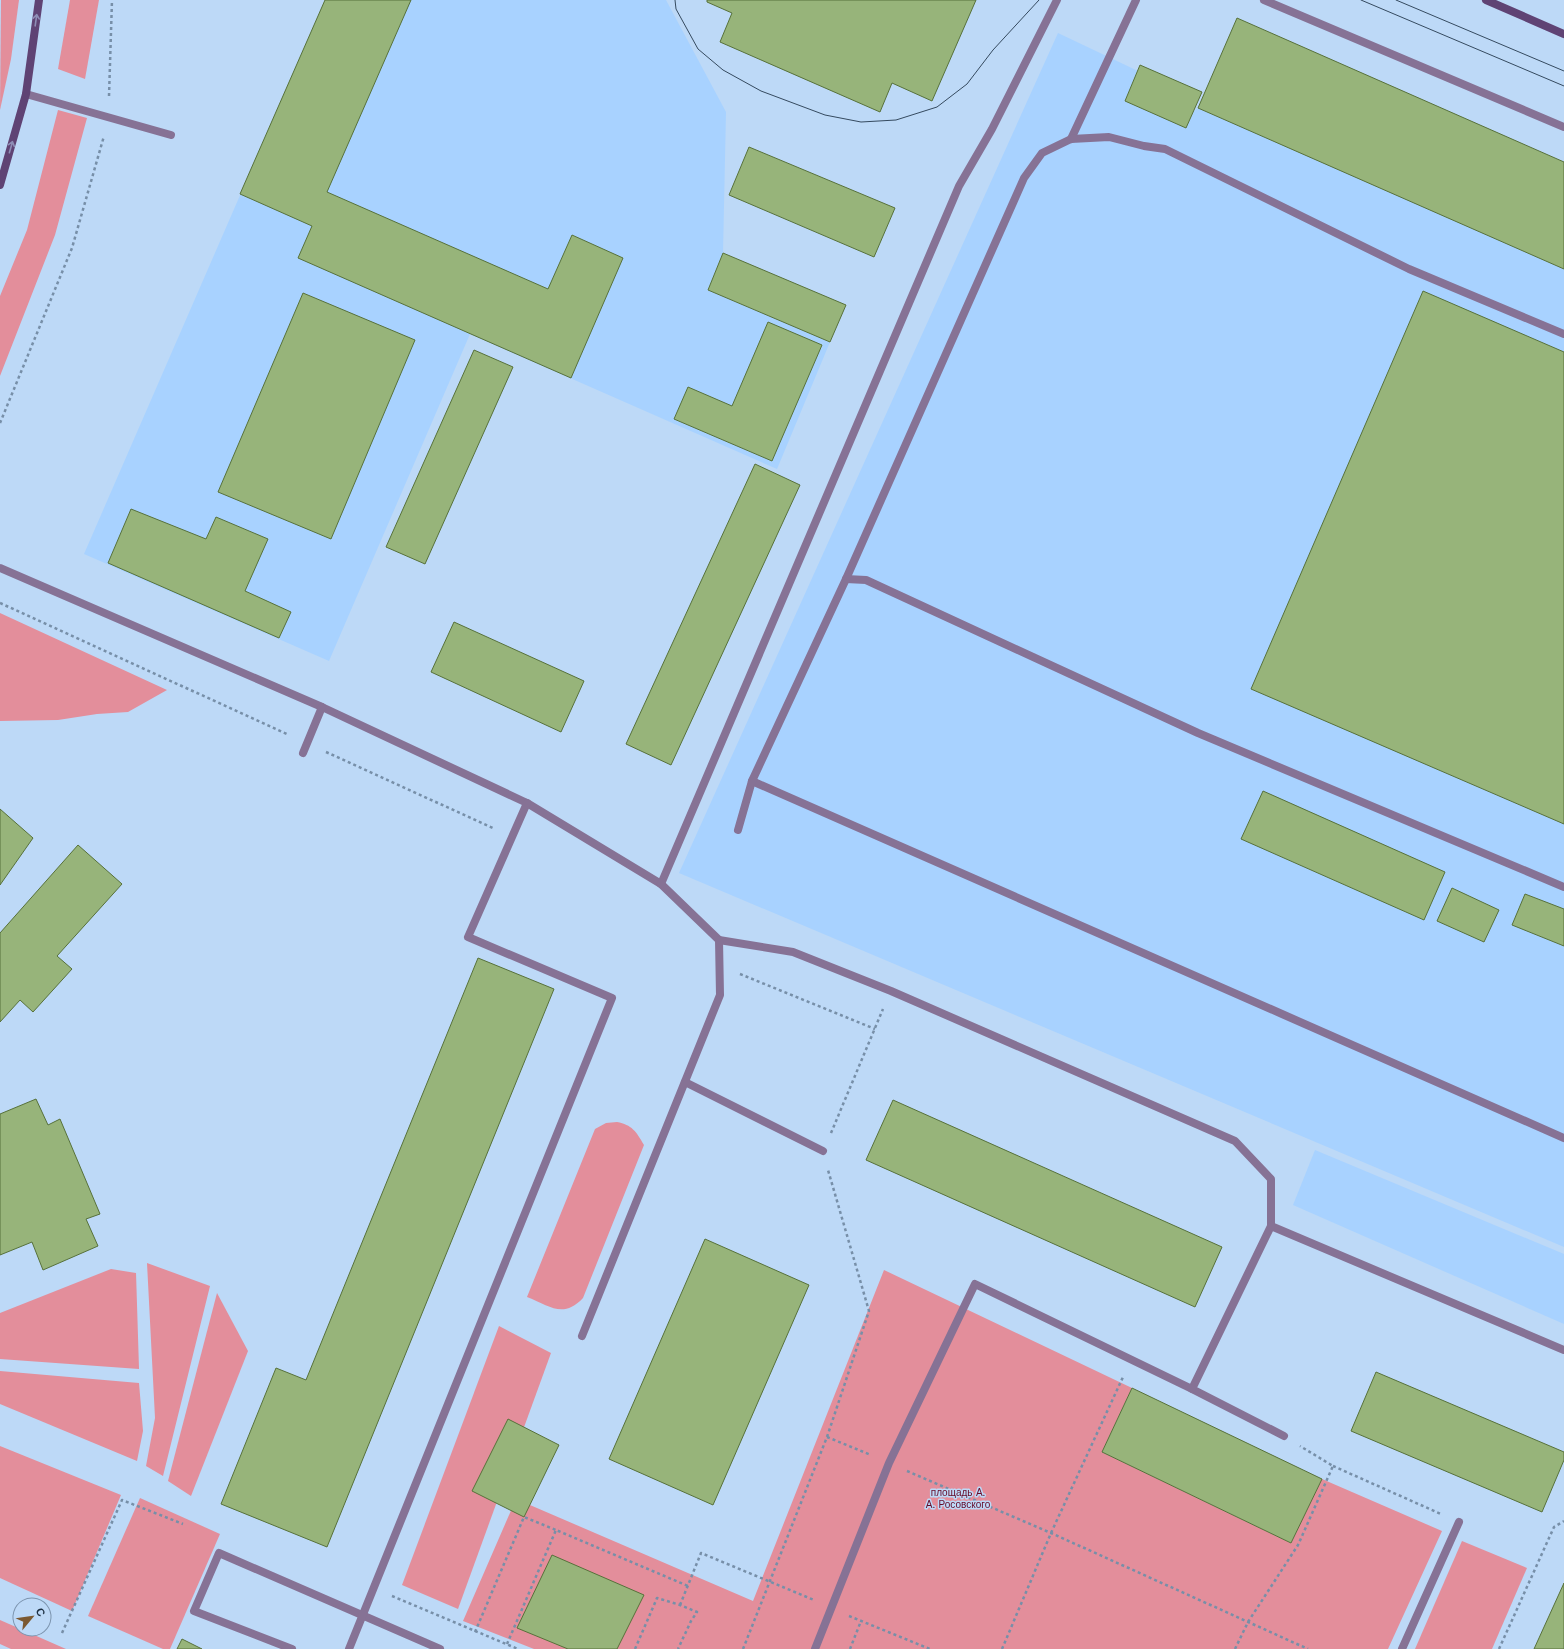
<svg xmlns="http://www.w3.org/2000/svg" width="1564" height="1649" font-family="'Work Sans',sans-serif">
  <rect width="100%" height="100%" fill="#bdd9f7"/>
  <g fill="#a8d2ff">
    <polygon points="325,0 666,0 726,112 723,253 708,290 830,342 777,469 470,334 329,661 84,554"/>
    <polygon points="1058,33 1138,71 1125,101 1186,128 1193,112 1198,108 1564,269 1564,1247 679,873"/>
    <polygon points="1315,1150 1564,1254 1564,1324 1293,1205"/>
  </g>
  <g fill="#e38e9b">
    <polygon points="1,0 19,0 11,59 0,110"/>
    <polygon points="70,0 99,0 85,79 58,69"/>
    <polygon points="58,110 87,118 55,235 0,376 0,296 27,230"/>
    <polygon points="0,613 167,690 128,712 97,714 58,720 0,721"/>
    <path d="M617,1122C632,1125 636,1131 644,1145L583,1298C563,1319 550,1306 527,1297L595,1129L606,1123Z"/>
    <polygon points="147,1263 210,1286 163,1476 146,1466 155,1418"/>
    <polygon points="111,1269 136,1273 139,1369 0,1359 0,1313"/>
    <polygon points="884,1270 1132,1388 1102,1452 1291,1543 1322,1479 1442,1531 1388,1649 534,1649 463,1621 516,1499 753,1601"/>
    <polygon points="217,1293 248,1351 191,1496 168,1481"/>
    <polygon points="499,1326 551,1353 458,1609 402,1585"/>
    <polygon points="0,1371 139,1383 143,1431 137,1461 0,1404"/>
    <polygon points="0,1446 121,1495 72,1611 0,1578"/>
    <polygon points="140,1498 220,1534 170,1649 163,1649 88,1616"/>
    <polygon points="1462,1541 1527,1568 1492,1649 1415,1649"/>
    <polygon points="0,1620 66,1649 11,1649 0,1644"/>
  </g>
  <g fill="#97b47a" stroke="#57713a">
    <polygon points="325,0 411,0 327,192 548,289 572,235 623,258 571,378 298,258 312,226 240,194"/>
    <polygon points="707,0 976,0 932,101 892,83 880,112 720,42 732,13 707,2"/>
    <polygon points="1237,18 1564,162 1564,269 1198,108"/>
    <polygon points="1140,65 1202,92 1186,128 1125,101"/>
    <polygon points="749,147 895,208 874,257 729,195"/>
    <polygon points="723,253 846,305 830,342 708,290"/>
    <polygon points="1423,291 1564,352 1564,824 1251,689"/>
    <polygon points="303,293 415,340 331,539 218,492"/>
    <polygon points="768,322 822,345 772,461 674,419 688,387 732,406"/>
    <polygon points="474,350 513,367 425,564 386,547"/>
    <polygon points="755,464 800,485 671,765 626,744"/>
    <polygon points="131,509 206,539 216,517 268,539 245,591 291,612 279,638 108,563"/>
    <polygon points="454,622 584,681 561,732 431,672"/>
    <polygon points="1263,791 1445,872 1424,920 1241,839"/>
    <polygon points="0,809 33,838 0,885"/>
    <polygon points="78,845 122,884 57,956 72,969 33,1012 20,1000 0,1022 0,933"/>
    <polygon points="1452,888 1499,910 1484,942 1437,921"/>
    <polygon points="1525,894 1564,909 1564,946 1512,925"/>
    <polygon points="478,958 554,989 327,1547 221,1504 276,1368 306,1380"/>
    <polygon points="36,1099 48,1125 60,1119 100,1214 86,1219 98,1246 43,1270 32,1242 0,1255 0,1114"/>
    <polygon points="893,1100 1222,1247 1195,1307 866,1160"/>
    <polygon points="705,1239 809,1285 713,1505 609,1459"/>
    <polygon points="1376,1372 1564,1452 1564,1460 1542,1512 1351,1431"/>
    <polygon points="1132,1388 1322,1479 1291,1543 1102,1452"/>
    <polygon points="508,1419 559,1445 524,1517 472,1491"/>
    <polygon points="552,1555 644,1595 617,1649 568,1649 517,1628"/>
    <polygon points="1564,1583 1564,1649 1534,1649"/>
    <polygon points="182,1639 202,1649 177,1649"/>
  </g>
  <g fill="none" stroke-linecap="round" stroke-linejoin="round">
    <g stroke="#778fa8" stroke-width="2.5" stroke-dasharray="3 3" stroke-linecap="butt">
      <polyline points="109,96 112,0"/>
      <polyline points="0,423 72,248 104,136"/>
      <polyline points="0,603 289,735"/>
      <polyline points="326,752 495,829"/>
      <polyline points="740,974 875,1029"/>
      <polyline points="831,1133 883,1009"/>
      <polyline points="827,1437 871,1455"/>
      <polyline points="1333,1466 1441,1514"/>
      <polyline points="907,1471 1051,1533 1308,1649"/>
      <polyline points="392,1596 518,1649"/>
      <polyline points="680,1605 701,1553 814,1600"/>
      <polyline points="849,1616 930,1649"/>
      <polyline points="475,1632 524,1517 556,1530"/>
      <polyline points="62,1633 122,1500 183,1524"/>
      <polyline points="507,1644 556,1530 688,1586"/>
      <polyline points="635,1649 657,1598 680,1605 697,1612 691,1621 678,1649"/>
      <polyline points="743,1649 827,1437 869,1311 828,1170"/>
      <polyline points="850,1649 861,1621"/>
      <polyline points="1002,1649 1051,1533 1123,1377"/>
      <polyline points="1235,1649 1248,1622 1298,1545 1333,1466 1300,1446"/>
      <polyline points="1499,1649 1554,1527 1564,1521"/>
    </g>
    <g stroke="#867295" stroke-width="8">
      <polyline points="1264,0 1564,127"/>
      <polyline points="26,94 171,135"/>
      <polyline points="1071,139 1136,0"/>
      <polyline points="0,568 322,707 527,803 661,884 719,940 793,952 891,991 1235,1141 1271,1179 1271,1226 1564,1350"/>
      <polyline points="846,579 866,580 1198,733 1564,887"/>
      <polyline points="303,753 322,707"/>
      <polyline points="752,781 1564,1138"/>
      <polyline points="738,830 752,781 846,579 1024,178 1042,153 1071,139 1109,137 1144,146 1165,149 1409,269 1564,334"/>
      <polyline points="661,884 959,186 992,129 1057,0"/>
      <polyline points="685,1082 823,1151"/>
      <polyline points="1271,1226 1192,1389 1284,1436"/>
      <polyline points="582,1336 720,995 719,940"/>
      <polyline points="292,1649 194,1611 219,1553 440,1649"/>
      <polyline points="349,1649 612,998 468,937 527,803"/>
      <polyline points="815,1649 889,1463 975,1284 1192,1389"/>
      <polyline points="1402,1649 1459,1522"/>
    </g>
    <g stroke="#5f4374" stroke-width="8">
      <polyline points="1486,0 1564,34"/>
      <polyline points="0,185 26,94 39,0"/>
    </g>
    <g stroke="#354a5f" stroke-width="1">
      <polyline points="675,0 676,9 698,49 723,70 761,91 825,115 861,122 896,120 937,107 967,84 993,50 1039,0"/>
      <polyline points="1361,0 1564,86"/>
      <polyline points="1396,0 1564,71"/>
    </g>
  </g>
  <defs><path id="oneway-shaft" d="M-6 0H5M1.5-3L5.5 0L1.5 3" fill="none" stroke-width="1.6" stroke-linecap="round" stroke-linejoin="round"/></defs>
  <g stroke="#8e8eb6">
    <use href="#oneway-shaft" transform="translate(36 20) rotate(-82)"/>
    <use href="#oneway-shaft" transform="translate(11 147) rotate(-74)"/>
  </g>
  <g text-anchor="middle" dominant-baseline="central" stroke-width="3" stroke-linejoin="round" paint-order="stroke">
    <g font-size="10" fill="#660a28" stroke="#bdd9f7">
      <text x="958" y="1492">площадь А.<tspan x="958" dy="12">А. Росовского</tspan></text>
    </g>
  </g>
  <g transform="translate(32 1617) rotate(61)"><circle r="19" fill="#bdd9f7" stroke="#7d95af"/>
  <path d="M0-3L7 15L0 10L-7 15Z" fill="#7b5931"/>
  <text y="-6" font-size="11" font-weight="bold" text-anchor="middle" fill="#1c2f42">С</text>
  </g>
</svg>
